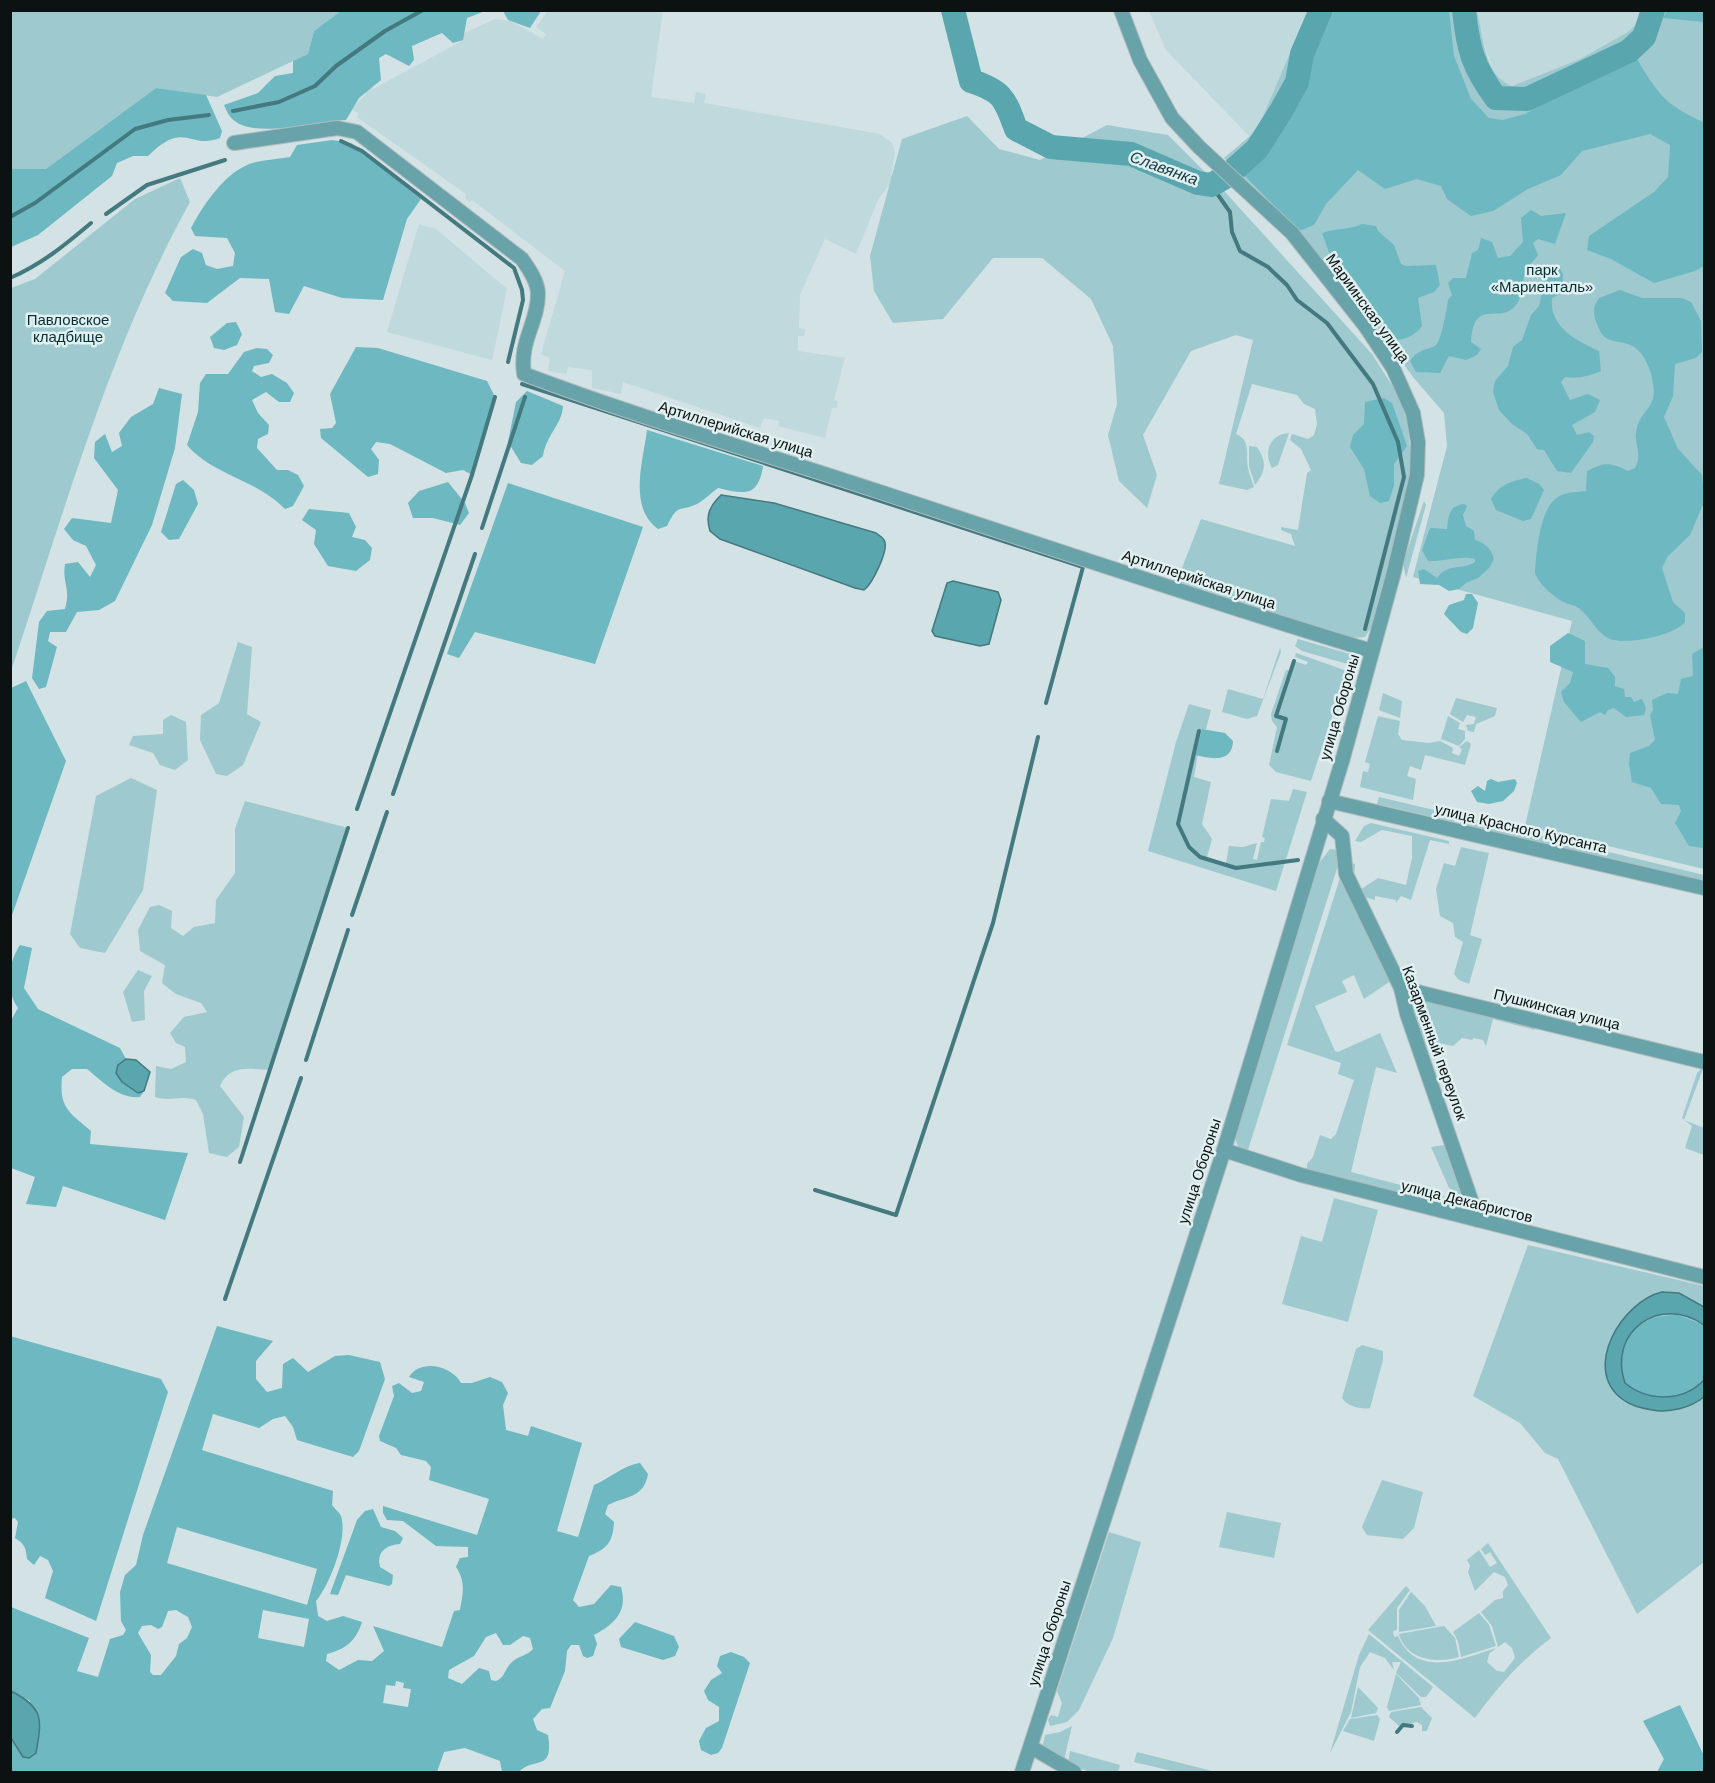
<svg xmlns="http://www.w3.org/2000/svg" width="1715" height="1783" font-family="Helvetica,sans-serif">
  <rect width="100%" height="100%" fill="#d3e2e4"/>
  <g fill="#c0d9dc">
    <polygon points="663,10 651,97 694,103 696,92 706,94 704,103 880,134 892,143 895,152 891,175 896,177 895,186 888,186 878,200 856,254 825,239 800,295 799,328 805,329 804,336 798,336 798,351 845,358 834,400 838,401 837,408 832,408 825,438 778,426 779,421 764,418 760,428 623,382 621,394 592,388 592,370 568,367 566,374 548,371 550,358 541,354 565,271 472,200 470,202 465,198 466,194 357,117 359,114 352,109 366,94 359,81 366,78 373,89 460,42 458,36 495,19 511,21 543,39 546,34 536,27 548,11"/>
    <polygon points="1149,11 1308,11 1257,130 1250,137 1166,50"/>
    <polygon points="1477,11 1640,11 1638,22 1628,32 1580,59 1512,86 1499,80 1493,69 1481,36"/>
    <polygon points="419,224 436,229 507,289 492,360 387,332"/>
  </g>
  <g fill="#9ec9ce">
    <polygon points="11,11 341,11 314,31 308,54 217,97 156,88 46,169 11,169"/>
    <path d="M1308,11H1477C1483,35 1484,76 1512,86L1580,59L1628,32L1638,22L1640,11H1704V869L1525,826L1572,621L1413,577L1447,446L1444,413L1413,377L1370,317L1299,231L1224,158L1257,130Z"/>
    <path d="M967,116L999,149L1040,160L1107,125L1168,135L1225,192L1372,354L1400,398L1407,422L1411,456L1410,478L1373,624L1365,637L1350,638L1177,581L1201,519L1295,546L1291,534L1281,530V527L1298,530L1307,473L1311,470L1301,449L1290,440L1292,434L1308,439L1314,435L1317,424L1315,409L1304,404L1297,395L1252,384L1236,434C1252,441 1245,454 1248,468C1249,474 1252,481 1254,487L1247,490L1219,484L1253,340L1236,335L1191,351L1143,435L1157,475L1147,508L1119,481L1108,435L1117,404L1113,346L1091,299L1042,258H993L943,319L893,323L874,291L870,256L902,139Z"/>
    <path d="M180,178L190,202C109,348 64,513 11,671V288L35,279L135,199Z"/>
    <path d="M1289,433L1278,465L1272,468C1263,452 1270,434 1289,433Z"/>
    <path d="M1249,446L1257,447C1267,462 1266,471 1255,485L1249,466Z"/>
    <polygon points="1424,501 1426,505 1406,578 1403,563"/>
    <polygon points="1298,639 1350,654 1356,657 1358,667 1302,651 1295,646"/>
    <polygon points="238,642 252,647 247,714 261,722 243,765 227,776 216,774 200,740 201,715 219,703"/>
    <polygon points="1280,648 1281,652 1257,716 1247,719 1222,712 1228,689 1263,699"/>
    <polygon points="1296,653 1347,671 1311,781 1276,772 1269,765 1277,727 1272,721 1271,714 1286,670 1291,670 1294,661 1306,665 1308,662 1295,657"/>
    <polygon points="1383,693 1402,701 1400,718 1379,710"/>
    <polygon points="1456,698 1497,708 1495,716 1476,724 1474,732 1468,731 1466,725 1474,724 1476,717 1467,715 1463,722 1450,714"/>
    <polygon points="1189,704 1211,710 1206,729 1202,730 1194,777 1211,782 1202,824 1212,839 1207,857 1226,863 1229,846 1243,847 1257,843 1253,859 1257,860 1261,842 1264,842 1265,838 1262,837 1271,799 1289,801 1293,789 1307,792 1276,891 1148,851 1176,742"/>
    <polygon points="171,715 186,722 188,760 175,770 160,765 153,753 129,745 133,736 163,734 163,720"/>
    <polygon points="1378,716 1400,721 1398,734 1402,740 1429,743 1440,741 1453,748 1452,753 1459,756 1462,749 1459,747 1467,741 1471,744 1465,765 1425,755 1421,770 1410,766 1407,776 1416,779 1413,800 1360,787 1363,771 1368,772 1370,764 1365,762"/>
    <polygon points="1448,716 1460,723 1458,729 1465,731 1465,739 1459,746 1441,739"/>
    <polygon points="131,778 157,790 143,890 105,953 80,948 70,934 96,796"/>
    <polygon points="1379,797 1455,815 1454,822 1377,804"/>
    <path d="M245,801L348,828L271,1070C250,1069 230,1064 220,1086L244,1117L239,1147L227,1157L209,1153L203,1114L196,1100C178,1095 173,1102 155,1097L156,1066L171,1069L186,1062L185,1047L176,1043L170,1033L184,1017L207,1012L201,1003L176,994L162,983L165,965L140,951L138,930L150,907L159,905L172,911L171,928L183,936L194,927L215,923L216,900L235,873V829Z"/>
    <polygon points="1464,817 1704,875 1704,881 1462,824"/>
    <polygon points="1371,823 1449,841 1449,844 1430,840 1411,900 1401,896 1396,903 1396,900 1375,896 1375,900 1364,897 1397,971 1406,980 1423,985 1408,984 1396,972 1349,870 1351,863 1355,864 1354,877 1360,890 1378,878 1406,885 1412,858 1412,836 1382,830 1361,842 1355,841 1364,826"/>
    <polygon points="1461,847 1489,853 1470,935 1482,939 1469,984 1459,980 1454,974 1463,942 1455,937 1453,923 1440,916 1436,889 1444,863 1455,866"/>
    <polygon points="1330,849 1337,850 1340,859 1247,1153 1239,1149 1235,1138 1319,863"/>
    <polygon points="1343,876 1392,980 1364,999 1354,975 1342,981 1347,992 1315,1006 1335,1051 1338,1052 1380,1033 1397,1073 1376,1067 1351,1172 1454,1199 1431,1147 1450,1144 1469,1201 1464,1209 1459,1210 1307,1170 1307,1164 1313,1157 1320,1135 1331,1139 1336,1134 1354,1080 1338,1074 1341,1063 1287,1045 1340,878"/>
    <polygon points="138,970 152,976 144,991 145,1020 132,1022 123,992"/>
    <polygon points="1421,997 1534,1026 1535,1030 1493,1019 1486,1046 1483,1040 1474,1038 1472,1040 1462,1038 1453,1046 1425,1040 1420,1042 1411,1002"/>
    <polygon points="1704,1066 1684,1120 1704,1128 1704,1155 1685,1148 1692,1126 1682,1118 1697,1073"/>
    <polygon points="1334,1198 1378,1210 1348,1322 1282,1304 1301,1236 1322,1242"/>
    <polygon points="1528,1245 1704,1286 1704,1562 1637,1614 1558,1459 1545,1453 1520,1423 1473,1396"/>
    <path d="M1362,1345L1383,1351V1360L1370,1408C1361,1410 1347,1406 1342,1398L1356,1349Z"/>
    <polygon points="1382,1480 1423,1492 1414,1528 1403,1539 1367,1535 1362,1527"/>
    <polygon points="1227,1512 1281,1523 1274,1558 1219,1547"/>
    <polygon points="1109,1532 1141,1542 1113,1638 1079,1710 1067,1722 1050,1726 1048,1720 1051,1715 1058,1717 1062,1703 1057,1691"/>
    <path d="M1488,1543L1551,1638C1520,1661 1498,1687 1475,1718L1368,1630L1406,1586L1410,1590L1397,1608V1630L1393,1631L1394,1637L1398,1636C1417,1680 1464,1658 1496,1648L1489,1654L1487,1662L1497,1671L1504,1672L1515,1658L1512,1648L1505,1642L1498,1647L1492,1626L1481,1612L1495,1600L1503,1598V1591L1508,1585L1505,1577L1494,1572L1475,1591L1468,1572L1470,1566L1467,1560L1479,1550L1490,1567L1497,1563L1490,1552L1485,1555L1481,1549Z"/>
    <polygon points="1411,1592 1425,1606 1436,1626 1399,1632 1399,1610"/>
    <polygon points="1479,1613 1489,1625 1496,1646 1461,1657 1458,1641 1453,1632"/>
    <path d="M1444,1626L1455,1638L1459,1657C1437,1664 1406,1660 1399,1634Z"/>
    <polygon points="1369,1634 1433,1687 1426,1697 1421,1697 1396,1673 1401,1662 1392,1662 1394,1670 1385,1658 1370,1652 1360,1667 1351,1712 1330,1753 1359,1655"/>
    <polygon points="1396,1674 1419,1698 1421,1705 1389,1711 1387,1707"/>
    <polygon points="1358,1687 1378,1708 1376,1713 1351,1718"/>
    <polygon points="1421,1707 1432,1718 1427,1731 1422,1731 1422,1725 1417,1722 1399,1726 1389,1717 1391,1712"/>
    <polygon points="1377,1715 1380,1719 1374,1741 1343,1731 1350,1719"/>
    <polygon points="1072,1726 1064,1760 1042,1748 1045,1735 1060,1732"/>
    <polygon points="1070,1751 1120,1765 1118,1772 1090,1772 1068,1764"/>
    <polygon points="1137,1752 1216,1772 1176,1772 1134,1762"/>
  </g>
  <g fill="#6db8c1" fill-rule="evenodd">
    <path d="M341,11H485L467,18L463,40L453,43L442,33L412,46L414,60L409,66L386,54L379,58L381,80L359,98L346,120C320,122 265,135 242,125C232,121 228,115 224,105L258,93L275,76L293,73V61L308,54L314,31Z"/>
    <polygon points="503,11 541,11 530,28 508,20"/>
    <path d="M1334,11H1449L1454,56L1471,99L1489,118L1503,120L1525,114L1576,85L1637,59C1658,94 1664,104 1703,122L1704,266L1695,271L1654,283L1611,259L1587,250L1589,236L1654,192L1668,177L1670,145L1650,134L1582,151L1561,175L1528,189L1493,211L1471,216L1447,199L1441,186L1417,179L1385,189L1358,170L1326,204L1314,225L1299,231L1244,175C1286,139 1285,125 1303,78C1312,55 1325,34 1334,11Z"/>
    <polygon points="1667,11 1704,11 1704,22 1663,18"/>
    <path d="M156,88L206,95L222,131L220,138C189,150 185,119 148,156H133L117,163L112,176L38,235L11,247V169H46Z"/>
    <path d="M332,140L351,143L421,199L407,219L383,300L342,298L304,286L289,314L275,312L269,279L240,278L207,303L173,301L165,293L181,257L193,249L202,253L206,265L217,269L233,266L235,253L227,238L195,236L191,228C204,204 225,172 252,163C264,160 278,159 290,157L297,145Z"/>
    <path d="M1531,210L1541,216L1566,213L1555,244L1538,239L1533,243L1538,255C1535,260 1528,265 1526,270C1521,281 1525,295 1515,306C1499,325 1474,296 1471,342L1481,349L1477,355L1466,360L1449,356L1440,373L1416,372L1410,361C1416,351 1425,350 1435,346C1441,343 1447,308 1448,300L1452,295L1448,283L1453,278H1466L1472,253L1478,250L1481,238L1492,242L1498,258L1510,256L1523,242L1521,218Z"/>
    <path d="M1362,224L1376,226L1378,231L1394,245L1401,264L1406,266L1436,265L1440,285L1434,292L1418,298L1422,326C1415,335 1406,340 1394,340L1357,283L1330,255L1322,233C1336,228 1349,230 1362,224Z"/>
    <path d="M1560,269L1563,274L1562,293L1552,298C1549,327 1577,341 1599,351L1601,371C1589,376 1578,379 1565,377L1561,382L1570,400L1588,394L1600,400L1595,412L1572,425L1577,435L1589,432L1594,436L1593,442L1571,473L1557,471L1544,450L1537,449L1527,434L1512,424L1499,410L1493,392L1495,381L1508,366L1513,347L1522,340L1531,315L1539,306L1545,280L1553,270Z"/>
    <path d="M1620,290L1642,298H1682L1691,302L1701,321L1702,352L1696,358L1675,364L1673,396L1664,417L1678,449L1702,475L1704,502L1690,535L1668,556L1662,568L1673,602L1685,613V622C1674,636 1621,647 1606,637C1594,629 1589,614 1577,607C1575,605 1571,605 1568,604C1557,600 1539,585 1535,573C1536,553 1540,507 1558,497C1566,492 1577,492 1586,491L1587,471C1604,462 1611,462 1628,471L1635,468C1644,451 1632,444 1637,428C1640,413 1654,408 1654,391C1653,377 1648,359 1637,349C1621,336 1605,349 1597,324C1593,313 1592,308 1599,298Z"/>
    <polygon points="236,322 242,334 237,345 224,350 214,348 210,337 227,323"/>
    <polygon points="356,347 378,348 487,381 495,397 472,475 463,470 446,473 390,444 376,442 371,449 379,460 378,474 368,477 321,438 320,429 332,428 336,423 330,394"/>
    <path d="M257,348L267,349L273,355L269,363L254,366L252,371L261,377L272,374L287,383L294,393L290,402H279L266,392L252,400L258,413L269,425L268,434L258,439L257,448L277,470H288L298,475L304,486L293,506L285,509C258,480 212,475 187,445L198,412L200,383L206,374H228L244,352Z"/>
    <path d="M159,388L182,394L175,448L152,525L115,601L99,610L77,612L66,632H50L48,641L57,647L46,687L39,689L32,678L39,622L47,611L65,609C71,587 62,584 65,564L78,562L90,577L96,565L86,546L73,540L64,529L72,518L111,523L118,490L94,458L95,442L105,434L112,452L122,446L119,433L131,417L153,404Z"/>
    <path d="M527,391L563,406C562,425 547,433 543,456L532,465L521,463L508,442L516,402Z"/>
    <polygon points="1384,398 1392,403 1407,446 1394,464 1394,485 1389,501 1380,503 1370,496 1364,469 1350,447 1353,435 1364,424 1365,402"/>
    <path d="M647,430L763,466C758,498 744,494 718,488C711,493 704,500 697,504C678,513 679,502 667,526L658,529C628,507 643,462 647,430Z"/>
    <path d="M1527,478L1539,484L1544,490L1531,519L1523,521L1496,510L1491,499C1500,484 1511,481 1527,478Z"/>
    <polygon points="183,480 194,490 198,504 179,539 169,540 161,532 176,484"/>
    <polygon points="448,482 465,503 469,513 460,525 433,518 413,518 408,503 419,491"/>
    <polygon points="508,483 643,527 595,664 475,632 459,658 447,654"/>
    <path d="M1464,504L1467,506L1463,515L1466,526L1474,531L1475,540C1485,543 1491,548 1494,559L1489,568L1478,578L1466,583L1459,589L1449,591L1439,585L1420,584L1418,571L1424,569L1437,578C1449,562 1462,571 1475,562V559C1461,555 1443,562 1428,561L1422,550L1430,528L1447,529C1449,516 1448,506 1464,504Z"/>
    <polygon points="309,509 349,513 356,527 352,537 365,540 372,548 370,560 356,571 328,566 314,544 316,530 302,520"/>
    <polygon points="1466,594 1472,594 1478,603 1473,628 1467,634 1461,632 1444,614 1449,605 1464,600"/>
    <polygon points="1568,633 1585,641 1585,664 1608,668 1615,677 1615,686 1624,689 1625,697 1631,697 1634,702 1642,699 1646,708 1644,715 1626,717 1614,708 1608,710 1605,715 1600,712 1581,722 1564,702 1561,692 1570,683 1573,672 1550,662 1550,646"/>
    <polygon points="1704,647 1704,848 1689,846 1675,823 1681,811 1679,805 1661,804 1651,788 1632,782 1629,764 1630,753 1649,746 1655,740 1650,715 1653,710 1652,700 1667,693 1678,694 1681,679 1693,676 1692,654"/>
    <polygon points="26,681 66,761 11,918 11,688"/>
    <path d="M1202,729L1225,733L1233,741C1232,763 1212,759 1196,755Z"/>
    <polygon points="1491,779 1498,782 1515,779 1517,783 1514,791 1503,801 1489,804 1477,802 1471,791 1478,786 1485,791 1487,781"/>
    <path d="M20,945L32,948L24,988L38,1009L120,1048L126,1059L119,1065L122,1082L138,1093L144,1091L140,1097C119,1099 103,1082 87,1069H72L62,1077C59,1108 69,1112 91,1131L90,1144L188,1153L165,1220L63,1186L56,1207L26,1204L35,1177L11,1168L10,1022L18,1008C5,990 8,963 20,945Z"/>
    <path d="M1678,1315L1704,1325V1380C1687,1398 1642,1408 1625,1383C1620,1376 1620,1364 1621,1356C1625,1325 1650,1315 1678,1315Z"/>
    <path d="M217,1326L273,1341L256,1361V1379L267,1392L282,1388L283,1364L293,1358L308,1372L335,1356L349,1355L380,1362L385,1379L359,1451L353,1457L297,1440L293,1427L285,1416L273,1419L259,1428L213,1414L202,1450L333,1491L332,1505C334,1508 339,1512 341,1516C348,1538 330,1584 316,1601L318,1616L327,1621L343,1616L362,1622C356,1641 346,1649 327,1654L326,1661L339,1670L358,1660L372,1661L384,1651L373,1626L442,1647L454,1611L460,1610C463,1593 466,1582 456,1567L460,1558L468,1557V1547L436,1546L403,1521L387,1520L383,1513V1506L477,1535L489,1499L429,1480L431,1467L426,1461L401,1455L396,1448L380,1441L379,1436L394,1396L392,1386L399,1383L412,1393L421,1391L424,1382L409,1377C421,1358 452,1366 461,1383H472L490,1377L502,1382L508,1393L503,1405L506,1430L528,1436L531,1426L582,1443L557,1531L578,1537L594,1485C610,1478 624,1465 640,1463L648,1474C644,1498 626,1496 608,1505L605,1514L614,1522C613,1542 607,1549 589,1556L573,1600L579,1607L594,1604L611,1585L621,1587C628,1611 615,1624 594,1635L597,1644L593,1656L587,1658L583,1656L579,1645H571L567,1651L565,1671L550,1708L542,1709L533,1719L537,1730L548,1735C554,1773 534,1756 519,1772H502L500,1761L465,1748L444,1752L437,1772H11L10,1738L23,1757L29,1758L30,1701L11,1691V1607L89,1638L77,1671L98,1677L110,1639L123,1635L126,1630L121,1621L120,1592L125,1575L136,1565L143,1535ZM177,1527L317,1569L307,1605L167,1563ZM176,1610L188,1617L192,1627L187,1638L179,1644L176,1656L161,1675H153L150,1672L151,1655L138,1633L142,1626L151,1625L158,1629L162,1627L168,1611ZM263,1610L309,1619L304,1647L258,1638ZM496,1633L503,1645H510L523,1636L530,1638L533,1649C527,1656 518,1656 512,1662C505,1668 505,1678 496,1681L491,1680L489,1671L479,1668L462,1684L448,1678L449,1670L474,1656L486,1637ZM396,1681L404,1683L403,1688L411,1689L408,1707L383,1703L386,1685L395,1686Z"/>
    <path d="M10,1336L161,1379L168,1392L96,1621L45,1598L53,1571L48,1560L40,1556L34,1565L27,1559C26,1548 25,1544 15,1538L18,1522L15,1518L10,1519Z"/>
    <path d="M373,1509L381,1527L395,1531L403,1538L400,1544C386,1545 376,1552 380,1567L393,1575L392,1584L389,1586L346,1575L338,1595L330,1594L357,1520L365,1511Z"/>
    <polygon points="635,1622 674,1636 679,1647 675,1656 663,1660 621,1647 619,1639"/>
    <polygon points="731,1652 744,1657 750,1663 722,1748 718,1753 711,1755 701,1750 699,1741 706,1728 719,1721 719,1707 708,1700 704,1691 711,1680 722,1673 717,1666 720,1656"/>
    <polygon points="1680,1705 1704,1756 1704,1772 1657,1772 1664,1759 1643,1721"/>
  </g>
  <g fill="#5aa6ae" stroke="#43797f" stroke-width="1.5">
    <path d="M721,495L774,503L876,533C879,535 882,537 884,540C890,549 872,584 864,590L855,588L720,539L710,531C705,515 710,506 721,495Z"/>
    <polygon points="953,581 998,592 1001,600 989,644 980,646 935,636 932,631 947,583"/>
    <polygon points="126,1059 136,1060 150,1072 144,1091 138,1093 122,1082 116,1073 118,1065"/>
    <path d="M1662,1292L1679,1293L1704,1307V1325C1661,1294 1607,1331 1625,1383C1648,1402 1683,1402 1704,1380V1397C1690,1408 1670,1413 1652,1410C1642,1408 1631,1406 1622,1399C1581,1368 1623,1301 1662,1292Z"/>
    <path d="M11,1691C44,1708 42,1719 36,1753L29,1758L23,1757L11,1738Z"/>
  </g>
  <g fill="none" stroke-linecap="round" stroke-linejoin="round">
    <g stroke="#43797f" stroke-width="4">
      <polyline points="233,111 279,102 315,86 336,66 385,31 423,10"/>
      <polyline points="341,141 362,151 514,268 522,290 523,300 508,362"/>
      <polyline points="1211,185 1230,212 1232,232 1240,251 1268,267 1287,285 1297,300 1327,323 1373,384 1398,442 1404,477 1365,629"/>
      <polyline points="106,214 147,185 225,160"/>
      <polyline points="10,217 35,203 135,129 168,120 209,115"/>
      <path d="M10,278C42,264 65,245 91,223"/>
      <polyline points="522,384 1083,567 1046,703"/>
      <polyline points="482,528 525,397"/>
      <polyline points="1199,731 1178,824 1189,847 1200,857 1236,868 1298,860"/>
      <polyline points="1277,751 1286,719 1276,716 1294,661"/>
      <polyline points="393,794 475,554"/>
      <polyline points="357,809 472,475 495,397"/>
      <polyline points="352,915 387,812"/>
      <polyline points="306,1060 348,930"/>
      <polyline points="240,1162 348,828"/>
      <polyline points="815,1190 896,1215 993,923 1038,737"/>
      <polyline points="225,1299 301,1078"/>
      <polyline points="1397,1732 1403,1725 1412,1726"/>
    </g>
    <g stroke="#5aa6ae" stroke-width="24">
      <path d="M953,10L971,81C1003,91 1005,99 1016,129L1051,147L1131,154L1198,183L1211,185L1227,176L1257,149L1281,111L1297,82L1302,54L1321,10"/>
      <path d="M1464,10C1468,49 1473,67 1496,98L1527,99L1629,51L1644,37L1653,10"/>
    </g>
    <g stroke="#afbcbe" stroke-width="16">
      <g id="minor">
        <path d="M234,143L337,128L357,132L522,259C529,269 538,282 538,294C538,323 519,341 524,374C640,418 759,452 877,491C1042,545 1206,601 1372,651"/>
        <polyline points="1329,801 1704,888"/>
        <polyline points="1323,819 1342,836 1346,874 1401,988 1407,1014 1478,1220"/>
        <polyline points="1401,988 1704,1062"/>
        <polyline points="1224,1150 1301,1175 1704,1277"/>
        <polyline points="1031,1747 1074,1772"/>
        <polyline points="1022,1772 1224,1150 1343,758 1393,576 1417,475 1418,442 1413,413 1393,368 1366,327 1292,233 1199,147 1172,118 1140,60 1121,10"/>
      </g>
    </g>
    <use href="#minor" stroke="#69a3aa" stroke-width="14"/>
  </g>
  <g text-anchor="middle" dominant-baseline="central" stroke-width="5" stroke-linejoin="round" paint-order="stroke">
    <g font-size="15" fill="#082f33" stroke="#e0f0f1">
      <text x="1542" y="269">парк<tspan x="1542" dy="17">«Мариенталь»</tspan></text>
      <text x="68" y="319">Павловское<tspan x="68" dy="17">кладбище</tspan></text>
    </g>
    <g font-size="15" fill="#0c1112" stroke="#e0f0f1">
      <text transform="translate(1368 308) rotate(54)">Мариинская улица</text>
      <text transform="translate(736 429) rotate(17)">Артиллерийская улица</text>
      <text transform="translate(1199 579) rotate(18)">Артиллерийская улица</text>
      <text transform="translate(1339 707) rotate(-74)">улица Обороны</text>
      <text transform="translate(1521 828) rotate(13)">улица Красного Курсанта</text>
      <text transform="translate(1557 1009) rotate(14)">Пушкинская улица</text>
      <text transform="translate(1435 1043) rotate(70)">Казарменный переулок</text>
      <text transform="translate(1199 1171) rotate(-72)">улица Обороны</text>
      <text transform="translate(1467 1201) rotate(14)">улица Декабристов</text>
      <text transform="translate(1049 1633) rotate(-72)">улица Обороны</text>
    </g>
    <g font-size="16" font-style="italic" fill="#163b3f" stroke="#e0f0f1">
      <text transform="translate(1164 168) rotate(20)">Славянка</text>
    </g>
  </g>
  <rect width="1715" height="1783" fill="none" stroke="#0c1112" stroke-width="24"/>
</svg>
